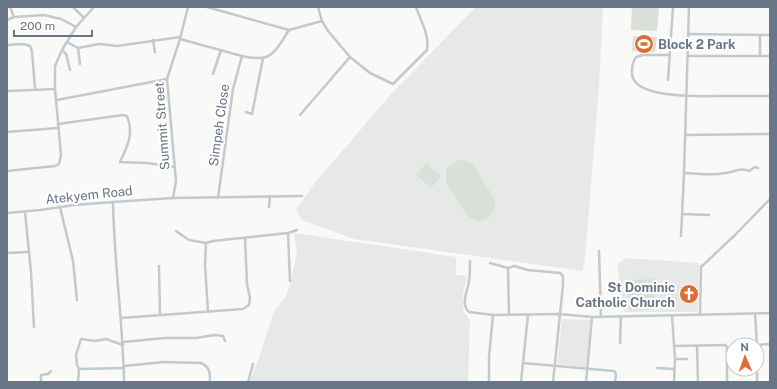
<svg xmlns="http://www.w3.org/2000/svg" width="777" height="389" font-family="'Public Sans',sans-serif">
  <rect width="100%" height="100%" fill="#f9f9f7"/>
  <g fill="#e7e8e8">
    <polygon points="476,7 603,7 599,86 586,248 583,271 354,239 302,220 296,210 314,184 393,92"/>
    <polygon points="294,233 456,257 456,275 467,276 463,293 463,310 470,320 468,382 249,382 257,364 274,311 285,298 291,282 297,251"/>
    <polygon points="626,258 699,263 698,312 624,312 617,264"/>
    <polygon points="562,319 591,320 586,367 557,364"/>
  </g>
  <g fill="#dae0d8">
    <polygon points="632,7 659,7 657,31 631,30"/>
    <polygon points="633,36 657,37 655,52 632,51"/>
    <polygon points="459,160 464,160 474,166 495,200 494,210 487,219 477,221 467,216 446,182 446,171 449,166"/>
    <polygon points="426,163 441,176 431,188 416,175"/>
    <polygon points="654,279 655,309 629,310 628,280"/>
  </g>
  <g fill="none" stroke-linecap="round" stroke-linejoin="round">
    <g stroke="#c5c8cc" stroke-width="2.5">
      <polyline points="10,7 14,17"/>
      <polyline points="73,7 84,18"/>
      <polyline points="207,7 289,30"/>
      <path d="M318,7L322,21L328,31L350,57L370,73L393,84L427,50C430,36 420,19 416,7"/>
      <polyline points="7,20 14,17 44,15 61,19 76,27"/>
      <polyline points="289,30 322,21"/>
      <polyline points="689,34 770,35"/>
      <polyline points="760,35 760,56"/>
      <path d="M180,39L242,56C272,63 274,53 289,30"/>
      <polyline points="153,40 155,52"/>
      <polyline points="67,42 78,48 99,44 117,46 180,37"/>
      <polyline points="7,45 23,44 30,46 32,51 35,89"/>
      <polyline points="78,48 80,64"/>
      <polyline points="62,50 66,54 70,70"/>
      <path d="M669,55H643L636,57C633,61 632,65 632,71C629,100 703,96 721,96C737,96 754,96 770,96"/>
      <polyline points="688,56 770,56"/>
      <polyline points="213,74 221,50"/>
      <polyline points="668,80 673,7"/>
      <polyline points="7,91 55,89"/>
      <polyline points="57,100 167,79"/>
      <polyline points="246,112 252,114 263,58"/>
      <polyline points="300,115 350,57"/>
      <path d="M58,124L123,115L127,116C134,134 128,145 120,162L147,163L175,167"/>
      <polyline points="7,132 58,128"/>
      <polyline points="685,135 770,134"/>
      <polyline points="7,171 55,166 59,164 61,155 55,89 55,66 62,50 76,27 94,7"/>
      <path d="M684,173C697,173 712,176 725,173C734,172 741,167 749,171L755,167L758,168"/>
      <polyline points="173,198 176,181 167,79 180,39 188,7"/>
      <polyline points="218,198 233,89 242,56"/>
      <path d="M113,202C114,262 123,322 124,382"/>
      <polyline points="60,207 73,261 77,300"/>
      <polyline points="269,207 270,196"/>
      <polyline points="25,212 31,272 34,327"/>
      <polyline points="7,213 40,210 75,205 113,202 173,198 302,196"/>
      <polyline points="682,214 709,215"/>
      <polyline points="176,231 189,240 206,243"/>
      <polyline points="288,233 290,281"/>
      <polyline points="681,236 684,173 689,7"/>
      <polyline points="599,251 601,317"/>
      <polyline points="7,253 28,252"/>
      <path d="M470,261C470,267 470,274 469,281C468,290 460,304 469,312L493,315L559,314L592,317L770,313"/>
      <polyline points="490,263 508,268"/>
      <polyline points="159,266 160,315"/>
      <polyline points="208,311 205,265 206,243 213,241 288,233 297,230"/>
      <polyline points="755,313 757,345"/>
      <polyline points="509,315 508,268 514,266 528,270 560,273 563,276 563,285 553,382"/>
      <polyline points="700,315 701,267 736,234 770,199"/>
      <polyline points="672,316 675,359 674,382"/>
      <polyline points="121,318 243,309 249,305 250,298 247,284 245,238"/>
      <polyline points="123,342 165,338 196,338 215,335 223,336 225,341"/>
      <polyline points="620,343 621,316"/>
      <polyline points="757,345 770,344"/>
      <polyline points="674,346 725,345 727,347 727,382"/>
      <polyline points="697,346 698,382"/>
      <polyline points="675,359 687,359"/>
      <polyline points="523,363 614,371 616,374 615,382"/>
      <path d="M124,366L164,362L201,363C210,367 210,373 210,382"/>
      <polyline points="657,368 674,369"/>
      <polyline points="79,369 77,365 76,355 81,339 95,341 106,339 123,345"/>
      <polyline points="757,369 757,382"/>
      <polyline points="41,382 41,375 48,374 51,371"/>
      <polyline points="78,382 79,369 124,368"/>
      <polyline points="248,382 253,364"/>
      <polyline points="489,382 489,357 493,315"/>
      <polyline points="521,382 528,315"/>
      <polyline points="586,382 592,317"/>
    </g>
  </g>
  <defs>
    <g id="stadium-disc" transform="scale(1)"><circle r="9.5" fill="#de6d32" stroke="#fff"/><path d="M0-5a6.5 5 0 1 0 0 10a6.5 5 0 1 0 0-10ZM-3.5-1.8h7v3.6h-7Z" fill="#fff"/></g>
    <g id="church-disc" transform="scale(1)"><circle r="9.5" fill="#de6d32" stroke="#fff"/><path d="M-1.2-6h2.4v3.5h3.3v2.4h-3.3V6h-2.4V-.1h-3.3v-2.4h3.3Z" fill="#fff"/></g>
  </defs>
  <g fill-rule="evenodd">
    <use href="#stadium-disc" x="644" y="44"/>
    <use href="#church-disc" x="689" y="294"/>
  </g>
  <g text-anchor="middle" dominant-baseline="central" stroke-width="4" stroke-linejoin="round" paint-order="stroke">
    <g font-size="13" font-weight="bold" fill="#697687" stroke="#fff" text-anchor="start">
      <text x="658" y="44">Block 2 Park</text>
      <text x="675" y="287" text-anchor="end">St Dominic<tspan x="675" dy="15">Catholic Church</tspan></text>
    </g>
    <g font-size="13" fill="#697687" stroke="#fff">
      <text transform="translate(219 125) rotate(-82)">Simpeh Close</text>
      <text transform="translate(162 126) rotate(-94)">Summit Street</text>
      <text transform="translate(89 195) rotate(-6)">Atekyem Road</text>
    </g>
  </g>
  <rect width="777" height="389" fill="none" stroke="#697687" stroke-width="16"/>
  <g transform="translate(745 357) rotate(358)"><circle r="19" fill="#ffffff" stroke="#c3c8cf"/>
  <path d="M0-3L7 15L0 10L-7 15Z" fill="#de6d32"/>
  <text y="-6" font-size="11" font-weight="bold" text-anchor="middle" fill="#697687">N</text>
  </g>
  <path d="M14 30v6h78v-6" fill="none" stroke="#697687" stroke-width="2"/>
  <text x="20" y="30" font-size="12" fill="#697687" stroke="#ffffff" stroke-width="3" paint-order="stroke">200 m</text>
</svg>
